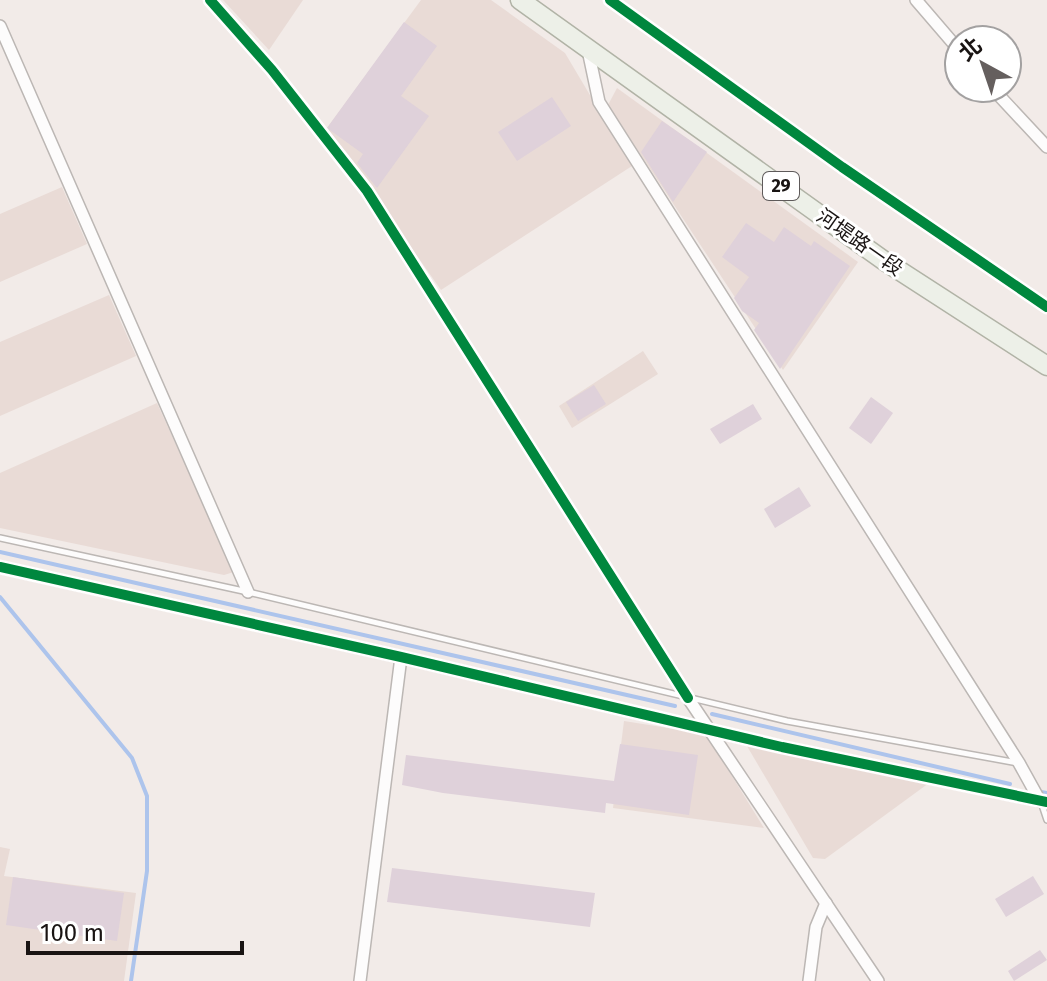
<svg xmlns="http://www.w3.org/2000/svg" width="1047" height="981" font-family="'Fira Sans','Noto Sans TC',sans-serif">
  <rect width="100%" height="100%" fill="#f2ebe8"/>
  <g fill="#e9dbd6">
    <polygon points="223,0 303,0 269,50"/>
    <polygon points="421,0 491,0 565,53 632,166 441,290 327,128"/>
    <polygon points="617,88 858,262 783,370 608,105"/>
    <polygon points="62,187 87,244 0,282 0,214"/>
    <polygon points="109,295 136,356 0,416 0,342"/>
    <polygon points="643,351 658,374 572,428 559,406"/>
    <polygon points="157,403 234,572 224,575 0,528 0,473"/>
    <polygon points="624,721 706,734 764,828 613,808"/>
    <polygon points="744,741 929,783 825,859 813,858"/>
    <polygon points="0,847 10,849 4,876 136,893 124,981 0,981"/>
  </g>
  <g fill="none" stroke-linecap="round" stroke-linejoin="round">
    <g stroke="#adc4ec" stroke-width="4">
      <polyline points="0,552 675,706"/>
      <polyline points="0,597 132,758 147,796 147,871 131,981"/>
      <polyline points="712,714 1010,784"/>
      <polyline points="1041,792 1047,793"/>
    </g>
  </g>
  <g fill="#dfd1da">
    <polygon points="404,22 437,46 401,96 429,116 377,188 357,163 363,154 327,128"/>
    <polygon points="552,97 571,126 517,161 498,132"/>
    <polygon points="662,121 707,152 673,202 641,152"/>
    <polygon points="746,223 774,242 784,227 811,246 814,241 850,266 780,369 754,330 759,323 742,311 734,298 749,277 722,257"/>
    <polygon points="594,385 606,404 578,421 566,402"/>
    <polygon points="871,397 893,413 871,444 849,428"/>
    <polygon points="753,404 762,419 720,444 710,429"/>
    <polygon points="799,487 811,506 775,528 764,509"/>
    <polygon points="620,744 698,755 689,815 606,803 605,813 443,793 402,785 406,755 614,781"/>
    <polygon points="392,868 595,893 590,927 387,902"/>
    <polygon points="1033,876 1044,894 1006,917 995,899"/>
    <polygon points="13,877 124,893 117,941 6,925"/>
    <polygon points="1040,950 1047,960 1014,981 1008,971"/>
  </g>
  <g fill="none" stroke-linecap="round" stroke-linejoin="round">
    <g stroke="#bcb7b4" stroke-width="8">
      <g id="service">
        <polyline points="0,538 248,592 787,721 1018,763"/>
        <polyline points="1041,802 1047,820"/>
      </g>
    </g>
    <g stroke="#bcb7b4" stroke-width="14">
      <g id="minor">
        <polyline points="916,0 959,50"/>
        <polyline points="0,26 248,592"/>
        <polyline points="588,50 599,102 1019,763 1040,801"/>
        <polyline points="992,88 1047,147"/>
        <polyline points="0,567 401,657 782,747 1047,802"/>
        <polyline points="688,698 878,981"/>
        <polyline points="360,981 401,657"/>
        <polyline points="809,981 816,927 826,903"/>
      </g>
    </g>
    <g stroke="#b1b3a6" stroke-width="21">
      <polyline id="primary" points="520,0 883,260 1047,366"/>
    </g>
    <use href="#service" stroke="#fdfcfc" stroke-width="5"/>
    <use href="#minor" stroke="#fdfcfc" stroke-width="11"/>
    <use href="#primary" stroke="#edf0e8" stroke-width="18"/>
    <g stroke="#fff" stroke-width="15">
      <g id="cycleway">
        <polyline points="210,0 272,70 367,191 688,698"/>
        <polyline points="610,0 842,167 1047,307"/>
        <polyline points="0,567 401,657 782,747 1047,802"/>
      </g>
    </g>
    <use href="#cycleway" stroke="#00873e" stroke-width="10"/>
  </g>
  <g text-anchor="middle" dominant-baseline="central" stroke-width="6" stroke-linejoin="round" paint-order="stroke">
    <rect fill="#fff" stroke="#5e5a5a" stroke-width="2" x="763" y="172" width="36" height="28" rx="6"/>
    <g font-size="18" font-weight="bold" fill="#191413">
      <text x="781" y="186">29</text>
    </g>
    <g font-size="20" fill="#191413" stroke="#fff">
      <text transform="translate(860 242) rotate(35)">河堤路一段</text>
    </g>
  </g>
  <g transform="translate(983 64) rotate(320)"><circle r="38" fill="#ffffff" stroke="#a3a1a1" stroke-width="2"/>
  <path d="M0-6L14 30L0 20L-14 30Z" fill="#655f5e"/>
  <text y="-12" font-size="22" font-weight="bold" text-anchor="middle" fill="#191413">北</text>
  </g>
  <path d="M28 941v12h214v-12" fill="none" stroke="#191413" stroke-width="4"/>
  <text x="40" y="941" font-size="24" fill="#191413" stroke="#ffffff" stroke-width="6" paint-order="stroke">100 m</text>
</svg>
